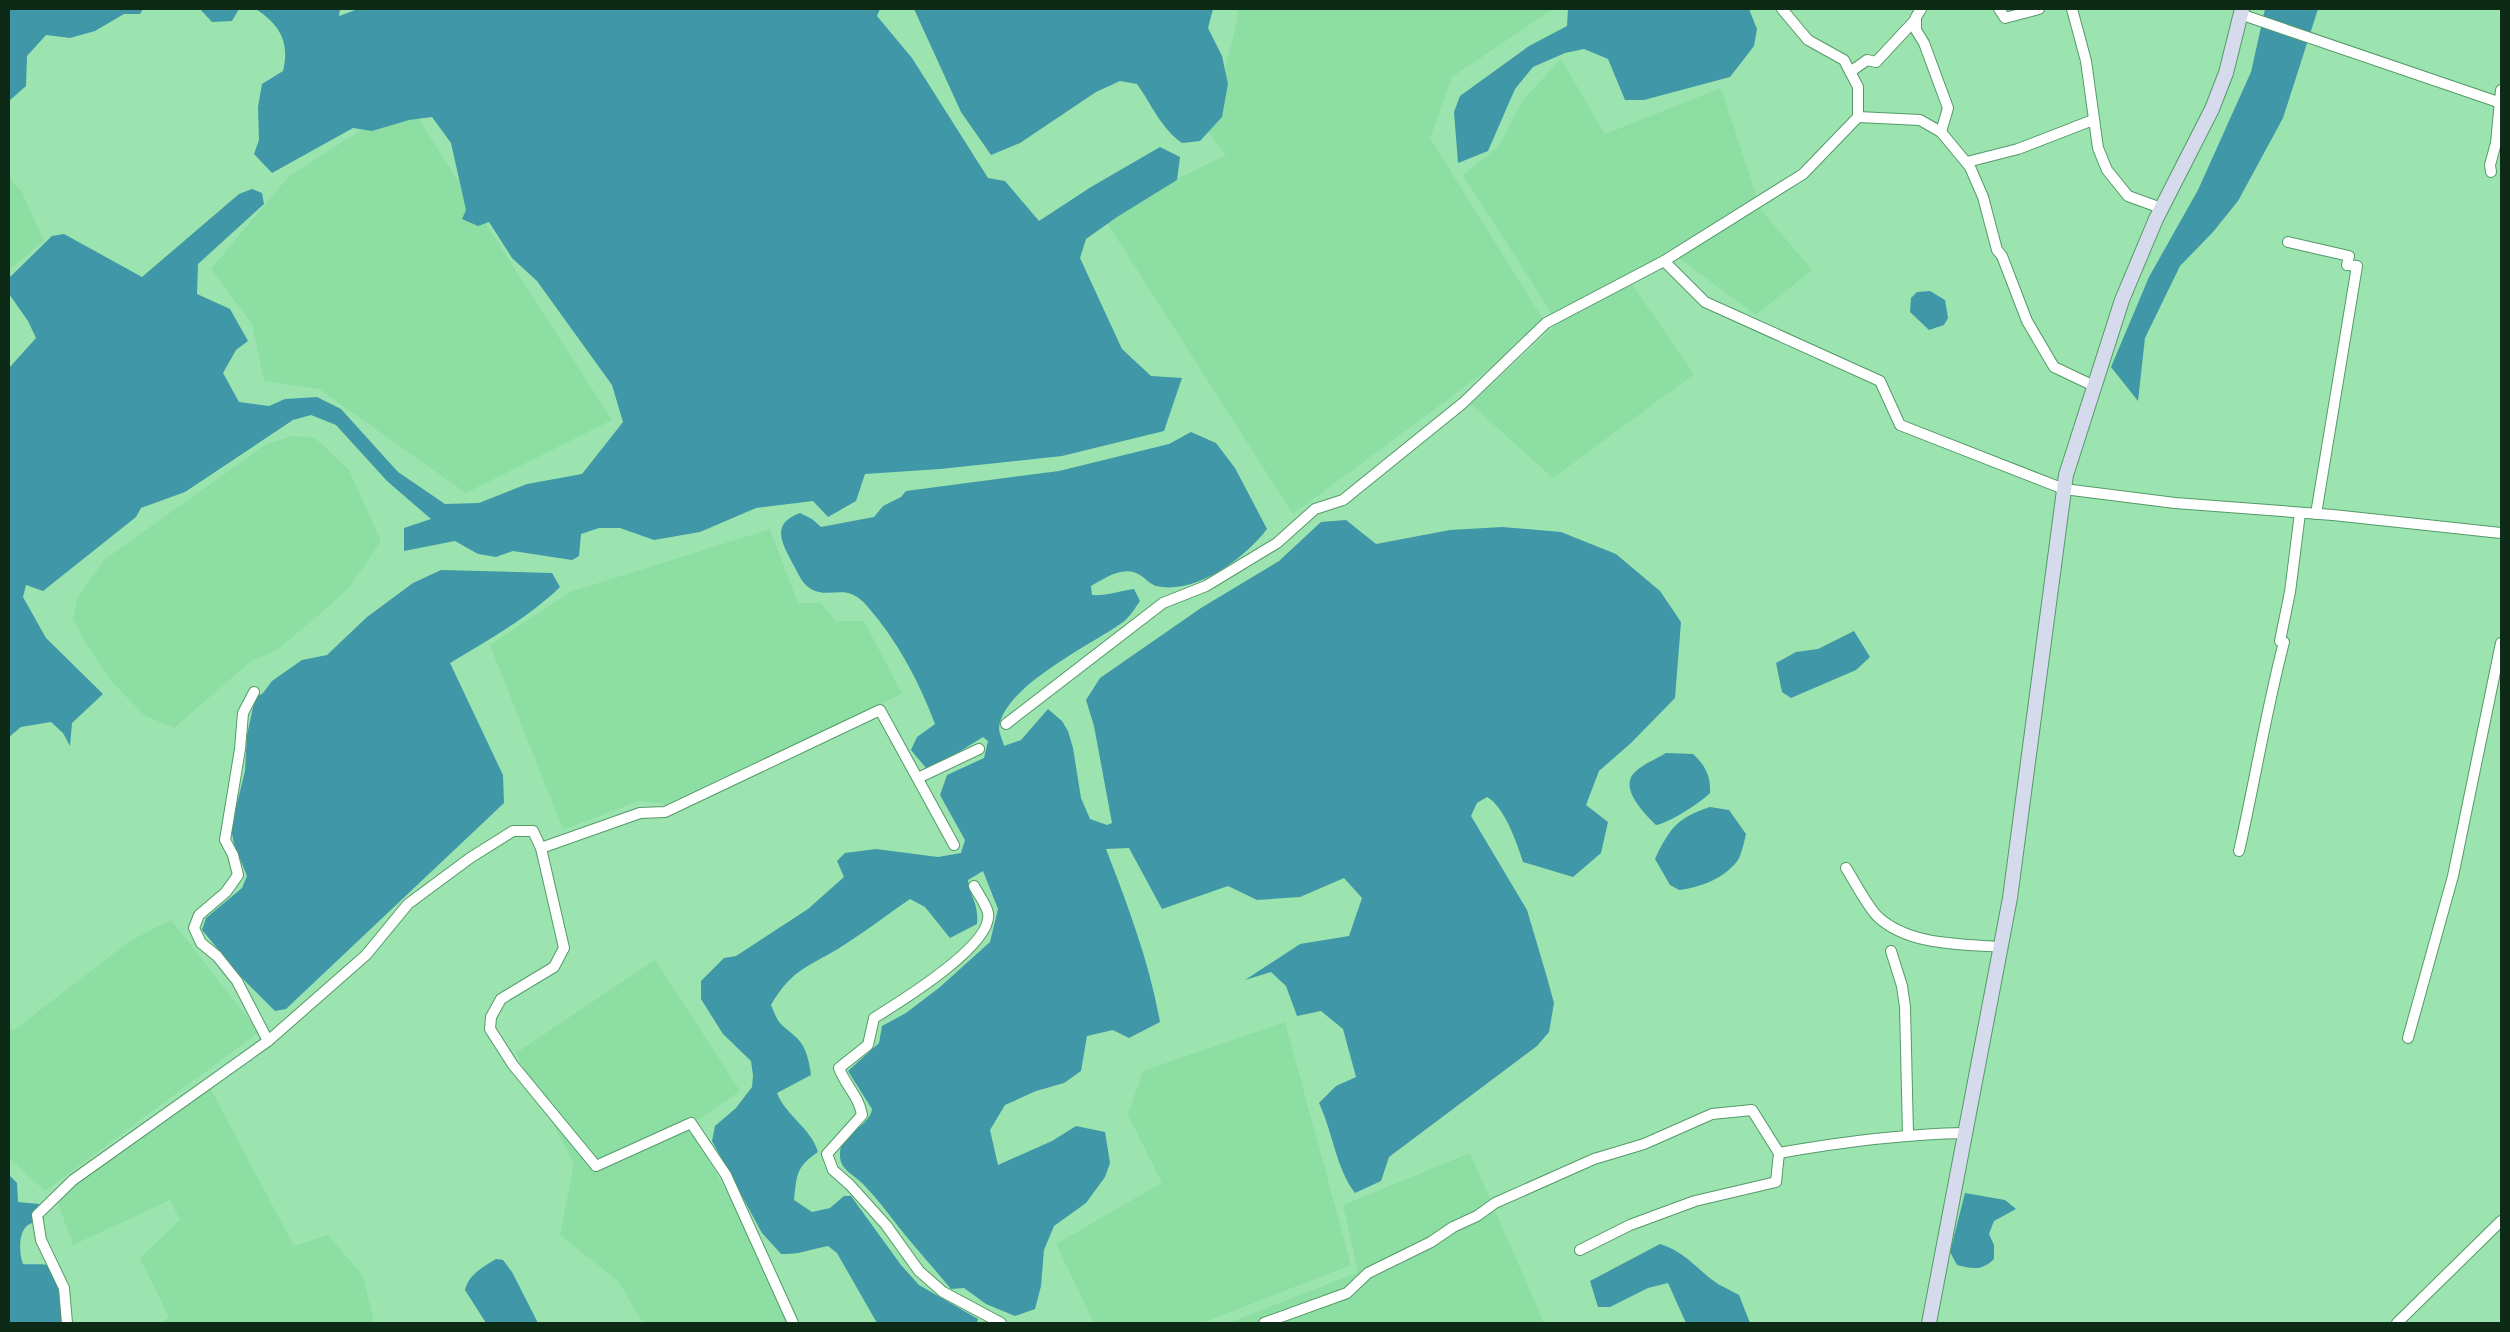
<svg xmlns="http://www.w3.org/2000/svg" width="2510" height="1332" font-family="'Asap Condensed',sans-serif">
  <rect width="100%" height="100%" fill="#9be4af"/>
  <g fill="#8ddea3">
    <polygon points="1237,9 1553,9 1452,77 1430,138 1547,326 1293,514 1102,215 1226,155 1209,133 1237,22"/>
    <polygon points="1561,59 1605,134 1721,88 1761,210 1812,270 1756,315 1679,258 1631,283 1694,374 1553,478 1471,404 1558,323 1463,175 1499,146 1523,100"/>
    <polygon points="407,101 612,420 466,493 319,389 264,381 252,324 211,269 289,176"/>
    <polygon points="9,177 22,192 44,241 9,270"/>
    <polygon points="293,436 315,438 349,470 381,541 349,588 321,613 277,650 251,661 174,728 144,715 112,682 82,637 73,619 77,599 104,560 266,444"/>
    <polygon points="770,529 798,603 821,603 836,621 864,621 902,694 665,804 638,801 563,830 490,645 570,592"/>
    <polygon points="171,920 259,1032 45,1191 9,1158 9,1027 13,1031 130,941"/>
    <polygon points="655,960 740,1091 689,1126 740,1216 787,1323 643,1323 618,1281 560,1235 574,1164 516,1053"/>
    <polygon points="1285,1022 1351,1265 1202,1323 1094,1323 1056,1244 1162,1183 1128,1115 1143,1071"/>
    <polygon points="209,1086 294,1246 328,1235 363,1276 374,1323 161,1323 169,1317 140,1258 180,1220 170,1200 73,1245 56,1198"/>
    <polygon points="1470,1153 1544,1323 1229,1323 1358,1272 1343,1205"/>
  </g>
  <g fill="#4097a8">
    <polygon points="9,9 143,9 140,14 124,14 95,31 70,38 46,35 27,56 26,86 9,101"/>
    <polygon points="200,9 239,9 232,21 212,22"/>
    <path d="M256,9H340L339,16L358,9H880L877,16L912,58L988,178L1005,181L1039,221L1091,187L1160,147L1180,157L1177,180L1117,217L1086,239L1080,258L1122,349L1151,376L1182,378L1164,431L1062,456L940,469L865,474L856,501L828,517L813,501L756,508L700,532L654,540L620,528H599L581,534L579,556L572,560L513,551L496,557L478,554L455,541L404,551V528L431,519L387,481L336,425L311,415L293,420L185,492L141,508L136,517L43,591L26,585L23,597L46,638L103,694L72,723L70,746L63,733L51,722L21,727L9,737V368L36,338L28,321L9,294V278L52,236L64,234L142,277L239,194L252,189L262,193L264,204L198,264L197,294L230,309L248,341L236,350L223,373L239,402L269,406L285,399L317,397L341,409L398,472L445,504L479,503L527,484L582,474L623,422L612,385L537,281L512,258L489,222L478,226L462,219L466,210L451,143L432,117L409,120L372,131L353,128L272,173L254,154L259,140L258,107L262,84L283,71C290,42 280,25 256,9Z"/>
    <path d="M914,9H1213L1208,28L1222,56L1228,84L1222,117L1200,141L1182,143C1160,127 1152,105 1137,84L1120,81L1096,92L1020,143L991,155L961,112Z"/>
    <polygon points="1568,9 1749,9 1757,29 1754,46 1730,77 1644,100 1625,100 1608,59 1584,49 1565,53 1533,67 1515,89 1488,151 1458,163 1454,112 1460,96 1529,46 1567,26"/>
    <polygon points="2265,9 2318,9 2283,118 2238,201 2213,232 2180,266 2145,338 2138,401 2111,367 2149,277 2198,190 2251,72"/>
    <polygon points="1930,291 1945,300 1948,318 1944,325 1929,330 1910,312 1911,298 1917,292"/>
    <path d="M1191,432L1216,443L1235,468L1267,529C1245,558 1196,595 1156,586C1150,584 1145,578 1140,575C1123,565 1106,578 1091,586L1092,595C1107,596 1119,591 1134,589L1140,601C1135,608 1130,617 1123,622C1093,644 1003,686 999,728C999,733 1003,741 1004,746L1021,740L1048,709L1062,721L1068,731L1073,748L1081,798L1090,819L1107,825L1112,823L1094,726L1086,700L1100,678L1201,608L1279,561L1321,522L1346,520L1376,544L1450,530L1502,527L1561,532L1616,554L1660,591L1681,622L1675,698L1631,743L1599,771L1586,805L1608,822L1601,853L1573,877L1523,862C1517,843 1504,806 1487,797L1477,803L1471,816L1527,910L1546,974L1554,1003L1549,1032L1537,1046L1389,1157L1381,1181L1355,1193C1336,1168 1333,1133 1319,1103L1336,1086L1356,1077L1343,1029L1321,1011L1297,1016L1286,986L1271,972L1245,980L1300,944L1349,936L1362,898L1344,878L1300,897L1257,900L1228,886L1162,909L1129,848L1106,849C1128,906 1149,961 1160,1022L1129,1038L1113,1030L1087,1036L1081,1071L1064,1083L1036,1091L1005,1105L990,1130L998,1165L1052,1141L1076,1126L1105,1132L1110,1163L1105,1177L1086,1203L1054,1226L1044,1250L1041,1286L1035,1309L1015,1316L986,1304L964,1288L951,1289C938,1273 924,1258 911,1242C894,1222 880,1201 862,1183C853,1174 839,1169 840,1154C840,1133 869,1128 872,1109L848,1071L879,1043L882,1026L906,1013L940,987L990,942L998,909L983,871L968,880C970,898 979,902 977,924L950,938L925,907L910,899C888,914 866,931 844,945C810,967 793,967 771,1005C780,1028 781,1023 797,1038C807,1048 809,1062 811,1075L777,1093C786,1116 811,1128 818,1152C796,1167 797,1174 794,1200L812,1212L830,1208L844,1196H851L901,1265L919,1285L978,1319L977,1323H877L837,1253L828,1246C810,1249 800,1255 781,1254L762,1233L712,1141L715,1126L736,1108L752,1087L753,1075L751,1061L723,1034L701,999V981L724,958L736,956L808,909L844,877L837,861L845,853L876,849L938,857L961,853L965,840L940,795L947,775L984,758L988,741L983,737L946,760L926,768L911,750L917,737L935,724C919,681 897,640 867,606C846,581 831,600 811,589C802,584 798,573 793,564C782,543 770,524 800,513L812,519L821,527L874,517L883,506L901,497L906,491L1059,471L1169,444Z"/>
    <path d="M441,570L552,573L560,587C528,618 488,640 450,663L503,775L504,803L286,1009L275,1011L243,979L202,930L206,918L242,888L247,876L234,844L231,828L245,771L247,735L255,698L263,693L272,681L302,660L327,655L367,617L413,583Z"/>
    <polygon points="1854,631 1870,657 1856,670 1791,698 1782,692 1776,663 1796,652 1818,649"/>
    <path d="M1666,753L1693,754C1705,765 1711,776 1710,793C1700,803 1669,823 1656,825C1645,814 1618,788 1635,772C1643,764 1656,759 1666,753Z"/>
    <path d="M1710,807L1729,810L1746,834C1744,842 1742,853 1738,860C1724,879 1701,887 1679,890L1670,885L1655,859C1669,829 1678,817 1710,807Z"/>
    <path d="M9,1175L17,1183L18,1202L39,1204L44,1218C39,1220 33,1222 28,1225C18,1232 19,1254 23,1264C33,1265 49,1263 58,1267C69,1272 70,1312 71,1323H9Z"/>
    <path d="M1965,1193L2005,1200L2016,1209L1994,1221L1989,1234L1994,1245V1259C1982,1271 1973,1269 1957,1265L1950,1252Z"/>
    <path d="M1660,1244C1686,1252 1697,1270 1718,1284C1725,1288 1732,1291 1739,1295L1750,1323H1686L1668,1283L1648,1288L1610,1307H1598L1590,1281Z"/>
    <path d="M496,1259L503,1260L512,1272L538,1323H486L465,1290C469,1274 483,1267 496,1259Z"/>
  </g>
  <g fill="none" stroke-linecap="round" stroke-linejoin="round">
    <g stroke="#539a68" stroke-width="12">
      <g id="street">
        <polyline points="1921,9 1916,17 1916,30 1924,43 1948,108 1941,132"/>
        <polyline points="1999,9 2005,18 2039,9"/>
        <polyline points="2072,9 2086,61 2098,148 2107,170 2128,196 2161,208"/>
        <polyline points="2240,14 2501,103"/>
        <polyline points="1850,72 1867,60 1876,62 1916,19"/>
        <polyline points="1858,117 1920,120 1941,132 1970,167 1983,197 1997,250 2002,256 2027,321 2054,367 2094,386"/>
        <polyline points="1967,162 2018,149 2093,120"/>
        <polyline points="2491,172 2490,165 2496,143 2501,90"/>
        <polyline points="2288,242 2349,256 2347,265 2357,266 2316,514"/>
        <polyline points="1664,261 1705,302 1880,381 1900,425 2064,489 2175,503 2333,515 2501,533"/>
        <polyline points="1006,724 1163,603 1206,586 1277,543 1315,509 1343,500 1463,403 1546,323 1664,261 1803,174 1858,117 1858,87 1844,60 1808,40 1782,9"/>
        <polyline points="918,778 979,749"/>
        <polyline points="541,848 640,813 665,812 880,710 954,845"/>
        <path d="M2239,851C2255,781 2266,711 2284,642L2280,641L2290,592L2300,513"/>
        <path d="M1846,868C1855,882 1867,906 1878,917C1910,946 1961,944 2001,947"/>
        <path d="M974,886C978,894 986,904 988,913C994,945 898,1003 874,1018L868,1045L839,1068C845,1085 859,1096 862,1115L827,1154L833,1170L850,1185L886,1225L919,1271L943,1292L1001,1323"/>
        <polyline points="1891,951 1902,986 1905,1007 1908,1134"/>
        <polyline points="2408,1038 2453,876 2501,643"/>
        <polyline points="268,1041 366,955 408,904 470,858 513,831 533,831 541,848 564,948 554,967 501,999 491,1017 490,1029 513,1065 596,1166 691,1123 726,1175 793,1323"/>
        <path d="M1779,1153C1841,1142 1901,1134 1965,1133"/>
        <polyline points="67,1323 64,1288 41,1240 37,1215 73,1180 268,1041 237,981 217,956 201,943 194,928 199,915 226,892 238,875 233,855 225,840 240,749 243,713 254,692"/>
        <polyline points="1264,1323 1347,1293 1368,1273 1431,1242 1453,1227 1477,1216 1495,1203 1594,1159 1644,1144 1712,1114 1752,1110 1779,1153 1776,1182 1695,1201 1630,1225 1580,1250"/>
        <polyline points="2397,1323 2501,1221"/>
      </g>
    </g>
    <g stroke="#539a68" stroke-width="16">
      <polyline id="secondary" points="1929,1323 2010,898 2066,475 2122,300 2156,219 2212,109 2226,73 2242,9"/>
    </g>
    <use href="#street" stroke="#fff" stroke-width="10"/>
    <use href="#secondary" stroke="#d6daed" stroke-width="14"/>
  </g>
  <rect width="2510" height="1332" fill="none" stroke="#0c2a16" stroke-width="20"/>
</svg>
